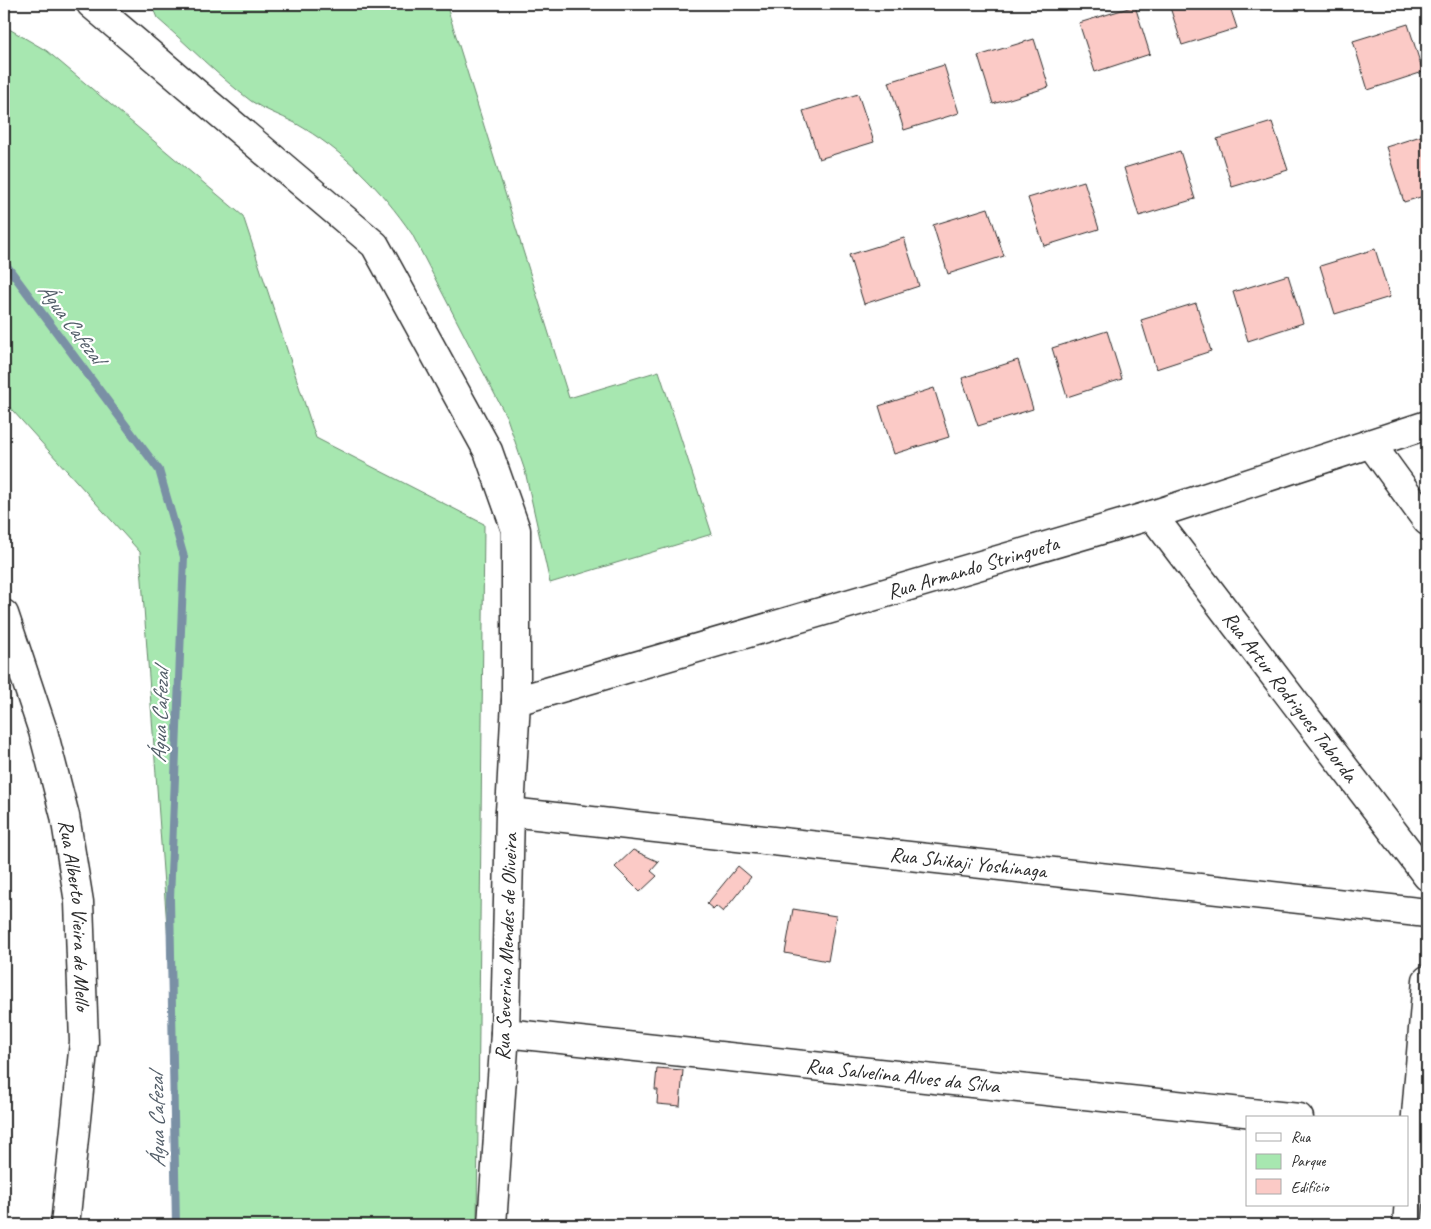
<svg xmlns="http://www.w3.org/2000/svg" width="1431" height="1229" font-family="Caveat,sans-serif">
  <rect width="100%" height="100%" fill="#fff"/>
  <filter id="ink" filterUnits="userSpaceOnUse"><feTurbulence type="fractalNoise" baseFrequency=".02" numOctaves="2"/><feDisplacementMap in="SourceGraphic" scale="10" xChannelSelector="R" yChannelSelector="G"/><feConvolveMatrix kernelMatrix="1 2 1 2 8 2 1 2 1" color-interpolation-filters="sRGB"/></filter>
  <g filter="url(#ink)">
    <g fill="#a7e7b0" stroke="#69896e">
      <path d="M151,4H446L569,398L659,371L712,534L550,583L525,471L507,418L412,234C381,189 343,150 295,123C280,115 264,110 251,101C218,76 188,45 157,18Z"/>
      <polygon points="4,26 47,51 243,216 316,438 484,524 477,1225 173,1225 172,996 140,552 4,401"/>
    </g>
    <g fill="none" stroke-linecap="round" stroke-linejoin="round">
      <polyline stroke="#7a90a5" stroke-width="8" points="4,262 159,470 184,557 170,899 176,1225"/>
    </g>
    <g fill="#fbcac6" stroke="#2b2b2b">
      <polygon points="770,4 787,4 771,9"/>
      <polygon points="1169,4 1229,4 1237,28 1182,45"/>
      <polygon points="1135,6 1150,54 1095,72 1079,23"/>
      <polygon points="1408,24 1423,72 1368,90 1353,41"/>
      <polygon points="1034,39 1049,87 993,104 978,56"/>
      <polygon points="944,65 959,113 904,130 889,82"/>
      <polygon points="858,94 874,142 819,159 803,111"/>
      <polygon points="1272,122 1288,170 1232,187 1217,139"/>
      <polygon points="1427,134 1427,195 1404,202 1386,147"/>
      <polygon points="1180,151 1195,199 1139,216 1124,168"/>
      <polygon points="1084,181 1099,229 1044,246 1028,198"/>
      <polygon points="988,208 1004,256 948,274 933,225"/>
      <polygon points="904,238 919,286 864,304 849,255"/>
      <polygon points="1375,249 1390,297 1335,314 1320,266"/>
      <polygon points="1288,275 1303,323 1248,341 1233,292"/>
      <polygon points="1196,303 1211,351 1156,369 1141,320"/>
      <polygon points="1107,331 1122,379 1067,397 1052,348"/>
      <polygon points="1018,360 1033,409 978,426 962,378"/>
      <polygon points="934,388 949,437 894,454 879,406"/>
      <polygon points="633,850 659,862 651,871 657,876 640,892 615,867"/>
      <polygon points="738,866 751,877 723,912 716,906 713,909 707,904"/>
      <polygon points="793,909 836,916 828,961 785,953"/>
      <polygon points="657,1068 683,1070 680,1106 657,1104 658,1090 655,1090"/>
    </g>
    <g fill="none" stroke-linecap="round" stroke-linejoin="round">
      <g stroke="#2b2b2b" stroke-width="31">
        <g id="street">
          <polyline points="91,4 375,245 488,451 516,530 516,701 510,812 505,1033 492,1225"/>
          <polyline points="1371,444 1427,521"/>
          <path id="s1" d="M1152,515L1427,876"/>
          <path id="s2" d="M4,614L43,731L65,816L79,902L84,1042L65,1225"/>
          <path id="s3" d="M516,701L1152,515L1427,425"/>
          <path id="s4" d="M510,812L1427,913"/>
          <path id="s5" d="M505,1033L1299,1118"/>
          <polyline points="1407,1225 1427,980"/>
        </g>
      </g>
      <use href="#street" stroke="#fff" stroke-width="28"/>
    </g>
  </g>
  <g text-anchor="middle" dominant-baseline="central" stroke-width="4.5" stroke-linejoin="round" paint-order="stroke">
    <g font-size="21" fill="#2b2b2b" stroke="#fff">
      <text stroke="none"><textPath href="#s3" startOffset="476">Rua Armando Stringueta</textPath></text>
      <text stroke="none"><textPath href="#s1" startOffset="228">Rua Artur Rodrigues Taborda</textPath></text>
      <text stroke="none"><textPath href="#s4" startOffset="461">Rua Shikaji Yoshinaga</textPath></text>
      <text stroke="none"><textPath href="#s2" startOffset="311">Rua Alberto Vieira de Mello</textPath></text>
      <text transform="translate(506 947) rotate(-88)">Rua Severino Mendes de Oliveira</text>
      <text stroke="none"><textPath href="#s5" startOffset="400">Rua Salvelina Alves da Silva</textPath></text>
    </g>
    <g font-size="22" font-style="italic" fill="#525d68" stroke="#fff">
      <text transform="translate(71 323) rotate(53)">Água Cafezal</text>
      <text transform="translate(160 716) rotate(-88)">Água Cafezal</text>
      <text transform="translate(157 1121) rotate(-91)">Água Cafezal</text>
    </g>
  </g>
  <rect width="1431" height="1229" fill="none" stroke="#fff" stroke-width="20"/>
  <rect x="10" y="10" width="1411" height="1209" fill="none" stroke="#2b2b2b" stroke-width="2" filter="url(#ink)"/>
  <rect x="1246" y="1116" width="162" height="90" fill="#ffffff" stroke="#aaaaaa"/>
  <rect x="1256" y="1133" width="25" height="8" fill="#ffffff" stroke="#aaaaaa"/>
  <text x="1291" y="1142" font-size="15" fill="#2b2b2b">Rua</text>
  <rect x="1256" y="1154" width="25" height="15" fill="#a7e7b0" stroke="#aaaaaa"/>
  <text x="1291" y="1166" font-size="15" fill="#2b2b2b">Parque</text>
  <rect x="1256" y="1179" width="25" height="15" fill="#fbcac6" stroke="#aaaaaa"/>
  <text x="1291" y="1192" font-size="15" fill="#2b2b2b">Edifício</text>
</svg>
